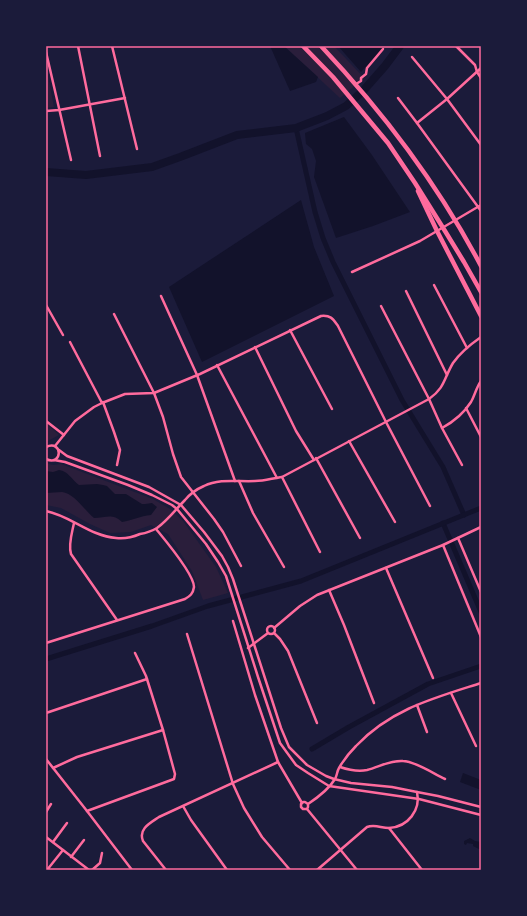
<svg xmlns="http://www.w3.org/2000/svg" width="527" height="916" font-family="'Libre Baskerville',serif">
  <rect width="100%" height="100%" fill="#1b1b3a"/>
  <g fill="#2a1e3b">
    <polygon points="284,46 334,46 364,78 340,98"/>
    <polygon points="46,71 47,71 54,107 46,108"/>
    <polygon points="46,423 59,435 46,442"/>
    <path d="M46,462C50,466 56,465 61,464L153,499L170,509L183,521L216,567L228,593L203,600L192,571L168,534L151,525L131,532L110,533L90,524L61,508L46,505Z"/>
  </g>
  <g fill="#12122b">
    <polygon points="270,46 284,46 318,77 316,82 290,91"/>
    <polygon points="338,46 385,46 361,72"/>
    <polygon points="344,117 372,155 410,212 373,226 336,238 314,177 316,161 312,149 306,144 305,133"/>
    <polygon points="301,200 314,247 334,296 202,362 169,287"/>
    <path d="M59,470C68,471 72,480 79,485L97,484L103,485L107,486L115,494H126L142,504H145L152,503L157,507L151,515C140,516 133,520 122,522C112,513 106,518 94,518C85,511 74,493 62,492C57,492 51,493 46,493V471L53,472Z"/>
    <polygon points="463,773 481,780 481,790 460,782"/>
    <polygon points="470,838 475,841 481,842 481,850 473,846 473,844 467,843 466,845 464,844 464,841"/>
  </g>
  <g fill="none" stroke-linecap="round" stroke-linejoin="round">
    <g stroke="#12122b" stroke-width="5">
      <polyline points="296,128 315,212 323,238 333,262 402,400 443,467 464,515"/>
      <polyline points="443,523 481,612"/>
      <polyline points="46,659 152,626 208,606 301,581 481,508"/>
      <polyline points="312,749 349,727 428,684 481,666"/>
    </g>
    <polyline stroke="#12122b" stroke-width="8" points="46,172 86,175 152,167 180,157 237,135 296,128 327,116 346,106 363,91 385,66 400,46"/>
    <g stroke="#ff6b9d" stroke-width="2.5">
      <polyline points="78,46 100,156"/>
      <polyline points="112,46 137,149"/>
      <polyline points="456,46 475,65 477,72 481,78"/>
      <polyline points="46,52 71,160"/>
      <polyline points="412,57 447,99 481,145"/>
      <polyline points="356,84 361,81 361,78 366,74 367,68 383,49"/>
      <polyline points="398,98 417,123 481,211"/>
      <polyline points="46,111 59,110 125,98"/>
      <polyline points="417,123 447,99 481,68"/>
      <polyline points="352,272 420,241 481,205"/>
      <polyline points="434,285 467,348"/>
      <polyline points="406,291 447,375"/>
      <polyline points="161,296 197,375 235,481"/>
      <polyline points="46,305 63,335"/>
      <polyline points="381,306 429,399 442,428 462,465"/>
      <polyline points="114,314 154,393 163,417 173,454 181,477 214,519 223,532 241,566"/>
      <polyline points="290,330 332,409"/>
      <polyline points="70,342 102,403"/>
      <polyline points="255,347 296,431 314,460"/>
      <polyline points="217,365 277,478"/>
      <polyline points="103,402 114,432 120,450 117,465"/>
      <polyline points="466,408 481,437"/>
      <polyline points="46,421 64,435"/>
      <path d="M442,428C453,422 464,413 471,402C475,395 476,388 481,381"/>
      <polyline points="349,441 395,522"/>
      <path d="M55,446L75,421L94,407L102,403L125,394L154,393L200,374L321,316C331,315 333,319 338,326L386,422L430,506"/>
      <path d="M46,447C63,439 63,467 46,459"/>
      <polyline points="59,450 67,456 149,487 181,505 204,532 222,556 228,567 233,579 281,728 289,747 307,765 326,776 334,779 351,783 392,787 417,792 438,796 481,807"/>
      <polyline points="316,458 360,538"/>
      <polyline points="54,460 65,462 128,485 152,495 172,505 177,509 206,544 218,562 226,576 258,677 280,743 296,765 308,773 329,786 419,799 481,815"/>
      <polyline points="282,477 320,552"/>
      <polyline points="239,481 253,513 284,567"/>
      <path d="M46,511C71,516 90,536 116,538C124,539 133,537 140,534C146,533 152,531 157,528C168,520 176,509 185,500C190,494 197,489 204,486C220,478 238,482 255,481C265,481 273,478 282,477L429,399C445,388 444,378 453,363C460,353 471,344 481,337"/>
      <path d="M74,523C72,533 68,545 71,554L117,620"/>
      <polyline points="458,538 481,592"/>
      <polyline points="443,545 481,637"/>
      <polyline points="386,568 433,678"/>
      <polyline points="329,590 344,625 374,703"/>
      <polyline points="233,621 255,695 278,762 302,803"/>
      <circle cx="271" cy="630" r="4"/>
      <polyline points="274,628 300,606 317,595 443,545 481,527"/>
      <polyline points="274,633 280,639 288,651 317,723"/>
      <polyline points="187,634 233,784 244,808 262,837 290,870"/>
      <path d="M46,643L185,599C190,596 193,594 194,587C194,574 165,540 156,529"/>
      <polyline points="248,648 268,633"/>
      <polyline points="451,693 476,746"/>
      <polyline points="417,705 427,732"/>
      <polyline points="46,713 147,679"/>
      <polyline points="46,759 87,811 132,870"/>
      <path d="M340,767C349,770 357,772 367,770C379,767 390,760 403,761C415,761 434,774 445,779"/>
      <polyline points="53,768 77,757 163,730"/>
      <path d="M308,804L305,802H303L301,804V807L303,809H307L308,807V804C317,798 329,789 335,779C337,776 337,771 339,768C343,761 351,751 356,746C391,709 434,698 481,683"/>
      <polyline points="183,806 191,820 227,870"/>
      <polyline points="307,809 357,870"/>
      <polyline points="87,811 174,779 175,774 163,730 146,676 135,653"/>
      <polyline points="46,812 51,804"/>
      <polyline points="389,828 422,870"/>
      <polyline points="46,837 89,870"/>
      <polyline points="53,842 67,823"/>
      <polyline points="71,857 84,840"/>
      <polyline points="47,870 63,850"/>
      <polyline points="92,870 100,863 102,853"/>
      <path d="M166,870L143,841C138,829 150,823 159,817L278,762"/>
      <path d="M317,870L367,827C375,824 381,828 389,828C408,827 421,810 417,792"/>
    </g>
    <g stroke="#ff6b9d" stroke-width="4.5">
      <polyline points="303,46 333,77 388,143 415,183 445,231 464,262 481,292"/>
      <path d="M321,46C383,112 439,186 481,266"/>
      <polyline points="418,191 437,231 481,316"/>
    </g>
  </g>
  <rect width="527" height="916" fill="none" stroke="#1b1b3a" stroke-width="94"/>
  <rect x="47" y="47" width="433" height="822" fill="none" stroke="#ff6b9d" stroke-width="1.5"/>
</svg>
